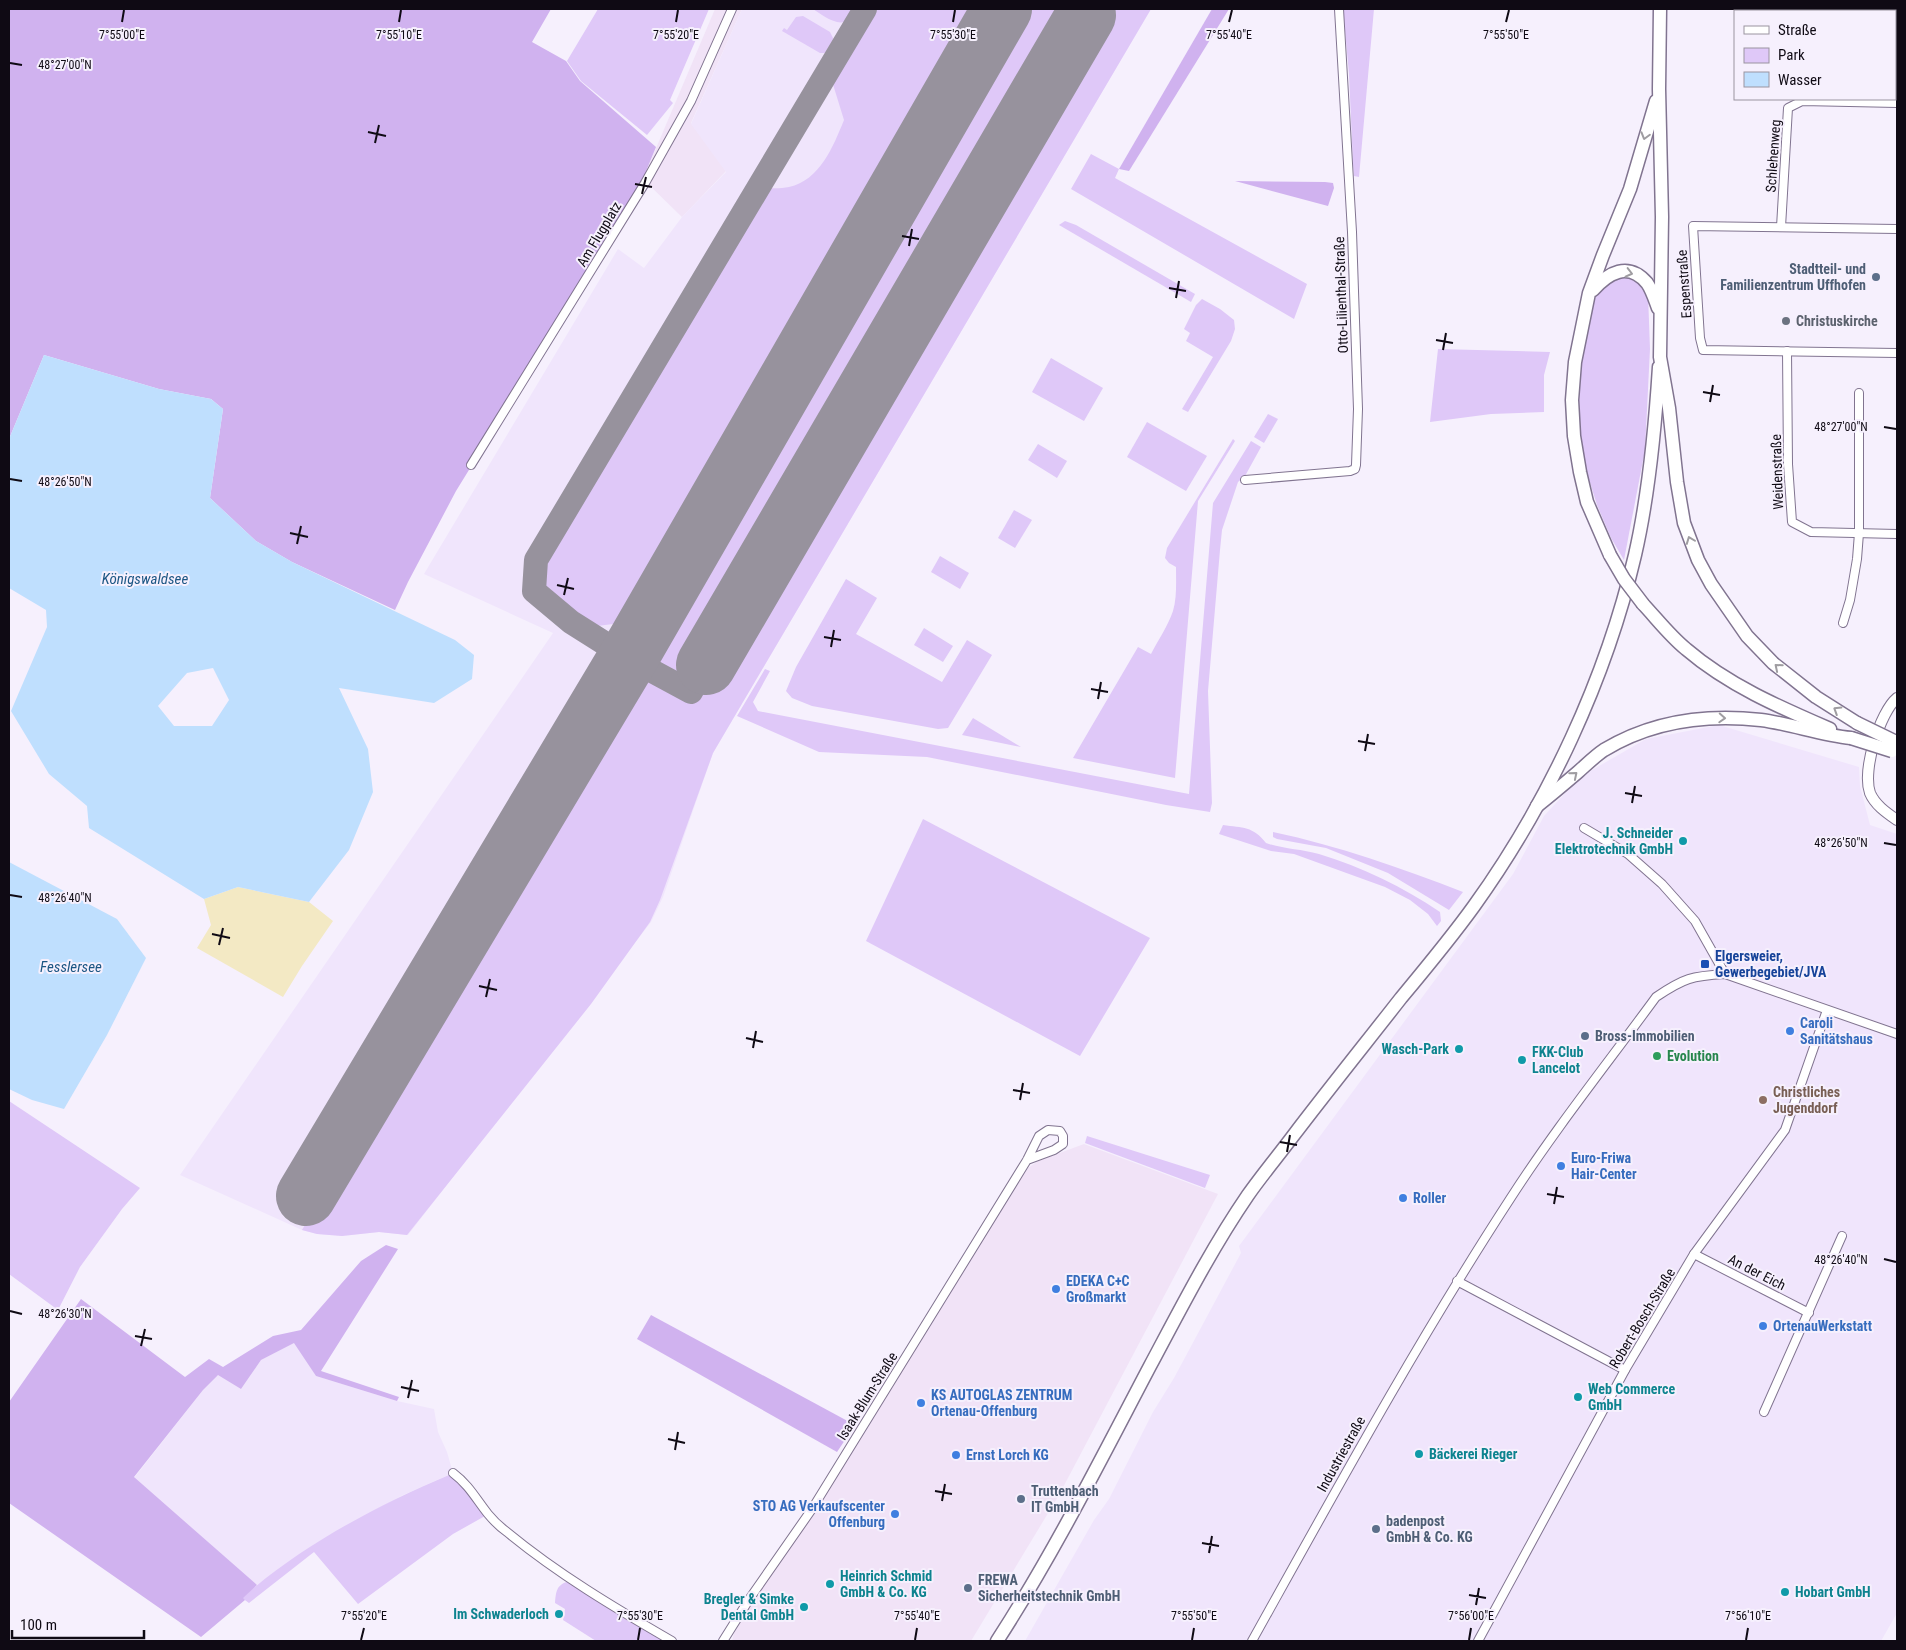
<svg xmlns="http://www.w3.org/2000/svg" width="1906" height="1650" font-family="'Roboto Condensed',sans-serif">
  <rect width="100%" height="100%" fill="#f6f0fd"/>
  <g fill="#f1e3f7">
    <polygon points="715,9 742,9 691,123 726,171 682,217 643,179"/>
    <polygon points="1084,1144 1218,1194 1059,1495 971,1641 732,1641 734,1633 1028,1168 1038,1161"/>
  </g>
  <g fill="#f0e5fc">
    <polygon points="742,9 1151,9 713,753 663,897 651,922 408,1235 379,1232 342,1236 317,1234 302,1230 180,1175 553,633 424,574 618,249 644,268 682,217 726,172 691,124"/>
    <polygon points="1719,725 1859,767 1860,786 1870,825 1897,834 1897,1613 1881,1641 1025,1641 1094,1520 1109,1499 1153,1412 1174,1378 1241,1253 1239,1246 1513,874 1544,816 1580,777 1646,739"/>
    <polygon points="295,1342 316,1376 397,1401 434,1409 438,1432 447,1452 453,1473 401,1496 313,1545 257,1585 134,1478 203,1390 218,1374 241,1389 261,1360"/>
  </g>
  <g fill="#dfc8f8">
    <polygon points="598,9 709,9 670,100 673,103 647,135 581,81 567,61"/>
    <path d="M813,9H854C853,12 850,17 848,20C838,28 821,14 813,9Z"/>
    <path d="M870,9H987L629,622L597,626L545,589L543,561L761,188C770,188 780,189 789,187C820,180 833,147 844,120L831,78L836,67Z"/>
    <polygon points="1019,9 1151,9 713,753 660,900 650,922 591,1004 407,1235 379,1232 342,1236 317,1234 302,1230 537,836"/>
    <polygon points="1343,9 1374,9 1359,177 1354,176 1353,165 1349,74"/>
    <polygon points="803,16 830,32 834,40 825,53 820,53 782,31 784,28 787,30 796,17"/>
    <polygon points="1091,154 1119,169 1115,178 1307,284 1294,319 1071,189"/>
    <polygon points="1065,221 1076,225 1195,294 1191,302 1059,225"/>
    <polygon points="1617,275 1641,281 1648,294 1650,349 1645,450 1624,560 1611,538 1597,505 1583,460 1579,413 1580,358 1594,302 1598,291"/>
    <polygon points="1202,299 1220,309 1234,320 1235,329 1231,341 1188,412 1182,409 1213,357 1186,341 1190,333 1184,329 1196,305"/>
    <polygon points="1438,349 1550,352 1544,375 1544,412 1491,414 1430,422"/>
    <polygon points="1051,358 1103,388 1084,421 1032,392"/>
    <polygon points="1268,414 1278,419 1264,443 1254,437"/>
    <polygon points="1147,422 1207,456 1186,491 1127,457"/>
    <path d="M1233,439L1235,441L1198,501L1175,778L1073,758L1138,647L1151,654C1158,640 1168,626 1173,611C1177,598 1176,581 1176,567L1169,563L1165,558L1167,548Z"/>
    <polygon points="1251,441 1261,447 1245,476 1238,482 1222,530 1220,550 1208,691 1212,803 1210,812 1166,805 927,757 819,752 737,716 765,669 770,671 753,702 758,711 1189,794 1213,503"/>
    <polygon points="1038,444 1067,461 1057,478 1028,460"/>
    <polygon points="1014,510 1032,520 1015,548 998,538"/>
    <polygon points="940,556 969,573 960,589 931,572"/>
    <polygon points="846,579 877,598 856,634 942,682 967,640 992,655 948,728 938,729 812,706 792,698 786,691 796,667"/>
    <polygon points="924,628 953,646 943,662 914,645"/>
    <polygon points="973,718 1021,747 962,735"/>
    <polygon points="923,819 1150,938 1080,1056 866,941"/>
    <path d="M1223,825C1243,828 1253,826 1266,843C1283,849 1301,849 1319,854C1362,867 1403,887 1440,912L1441,921L1437,926L1428,914L1410,900L1385,887L1294,854L1271,851L1219,834Z"/>
    <path d="M1273,832C1339,846 1401,868 1463,892L1449,910L1388,873L1326,848L1277,839L1273,837Z"/>
    <polygon points="9,1101 140,1188 122,1209 80,1267 58,1310 9,1274"/>
    <polygon points="1087,1136 1210,1175 1205,1188 1085,1143"/>
    <path d="M449,1475L465,1489L485,1516L453,1534L358,1604L314,1552L249,1603L242,1598C302,1545 376,1506 449,1475Z"/>
    <path d="M567,1582L625,1619L664,1641H596L563,1620L565,1609L555,1603C556,1593 556,1585 567,1582Z"/>
  </g>
  <g fill="#d0b2ef">
    <polygon points="9,9 551,9 532,42 566,61 580,81 656,147 633,203 456,491 408,582 395,610 292,562 256,541 210,498 223,409 211,399 159,389 44,355 9,439"/>
    <polygon points="1212,9 1229,9 1129,171 1119,169"/>
    <polygon points="1235,181 1325,182 1333,183 1334,188 1328,206"/>
    <polygon points="386,1245 398,1249 321,1371 399,1397 397,1401 316,1376 294,1343 261,1360 241,1389 218,1375 203,1390 134,1477 257,1585 243,1598 245,1600 201,1637 9,1503 9,1402 81,1299 185,1377 209,1359 223,1367 273,1336 301,1330 361,1261"/>
    <polygon points="651,1315 855,1425 837,1452 637,1339"/>
  </g>
  <polygon fill="#f3e9c4" points="238,887 309,902 333,921 302,966 283,997 197,948 211,925 204,899"/>
  <g fill="#bfdffe" fill-rule="evenodd">
    <path d="M44,355L159,389L211,399L223,409L210,498L256,541L292,562L455,640L474,655L472,679L434,703L339,688L368,749L373,792L349,850L309,902L238,887L204,899L89,828L87,806L49,774L11,711L47,627L46,610L9,588V439ZM213,668L229,700L212,726H174L158,706L187,673Z"/>
    <polygon points="9,862 117,919 146,958 107,1035 64,1109 32,1100 9,1089"/>
  </g>
  <g fill="none" stroke-linecap="round" stroke-linejoin="round">
    <g stroke="#97929d" stroke-width="24">
      <polyline points="1075,9 1086,15"/>
      <polyline points="706,665 691,692 628,658 571,622 534,591 536,560 865,9"/>
    </g>
    <g stroke="#97929d" stroke-width="60">
      <polyline points="706,665 1086,15"/>
      <polyline points="306,1196 628,658 1002,9"/>
    </g>
    <g stroke="#817490" stroke-width="10">
      <g id="minor">
        <polyline points="1781,227 1788,108 1802,101 1897,103"/>
        <polyline points="1897,229 1693,226 1700,338 1703,350 1897,353"/>
        <polyline points="1787,351 1788,464 1792,522 1811,532 1897,534"/>
        <polyline points="471,465 645,183 691,101 732,9"/>
        <polyline points="1245,480 1350,471 1355,469 1356,465 1358,409 1352,232 1339,9"/>
        <polyline points="1843,623 1850,600 1857,559 1859,533 1859,393"/>
        <polyline points="1584,828 1628,854 1662,884 1695,921 1725,974"/>
        <polyline points="1694,1254 1809,1313"/>
        <polyline points="1457,1281 1625,1370"/>
        <polyline points="1764,1412 1842,1236"/>
        <path d="M453,1473C469,1485 476,1499 488,1514C493,1520 500,1527 507,1532C558,1574 615,1608 672,1641"/>
        <polyline points="723,1641 750,1598 812,1509 1027,1160 1039,1136 1048,1130 1060,1131 1063,1136 1063,1144 1054,1150 1027,1160"/>
        <path d="M1252,1641C1335,1492 1417,1342 1510,1199C1555,1129 1607,1064 1656,997C1684,978 1692,976 1725,974L1897,1034"/>
        <polyline points="1478,1641 1625,1370 1694,1254 1785,1130 1827,1010"/>
      </g>
    </g>
    <g stroke="#817490" stroke-width="12">
      <path id="tertiary" d="M1897,698C1880,712 1862,770 1870,793C1875,805 1887,813 1897,820"/>
    </g>
    <g stroke="#817490" stroke-width="15">
      <path id="primary" d="M997,1641C1054,1553 1101,1459 1150,1366C1181,1308 1211,1249 1248,1195C1262,1175 1278,1156 1293,1136C1328,1090 1365,1044 1401,998C1426,968 1451,938 1474,906C1548,803 1606,679 1635,555C1649,494 1655,430 1659,367"/>
    </g>
    <g stroke="#817490" stroke-width="15">
      <g id="trunk">
        <polyline points="1660,9 1659,89 1662,217 1660,357 1669,408 1677,482 1684,523 1698,560 1711,584 1747,636 1773,663 1816,697 1857,723"/>
        <path d="M1593,290C1608,273 1628,261 1647,283C1652,290 1655,300 1658,308"/>
        <polyline points="1610,555 1587,502 1580,472 1574,436 1572,400 1575,362 1589,293 1603,255 1630,189 1656,101"/>
        <path d="M1643,604C1657,619 1670,636 1686,649C1728,685 1779,707 1830,729"/>
        <path d="M1537,806C1551,795 1564,784 1578,772C1586,765 1595,756 1604,750C1652,721 1707,714 1761,720C1792,724 1820,735 1851,738"/>
      </g>
    </g>
    <use href="#minor" stroke="#fff" stroke-width="8"/>
    <use href="#tertiary" stroke="#fff" stroke-width="10"/>
    <use href="#primary" stroke="#fff" stroke-width="12"/>
    <use href="#trunk" stroke="#fff" stroke-width="12"/>
    <g stroke="#817490" stroke-width="15" stroke-linecap="butt">
      <g id="trunk-bridge">
        <polyline points="1610,555 1624,579 1643,604"/>
        <polyline points="1857,723 1894,741"/>
        <polyline points="1851,738 1892,751"/>
      </g>
    </g>
    <use href="#trunk-bridge" stroke="#fff" stroke-width="12"/>
  </g>
  <defs><path id="oneway-chevron" d="M-2-3.5L2.5 0L-2 3.5" fill="none" stroke-width="1.6" stroke-linecap="round" stroke-linejoin="round" transform="scale(1.25)"/></defs>
  <g stroke="#9f9da1">
    <use href="#oneway-chevron" transform="translate(1645 136) rotate(106)"/>
    <use href="#oneway-chevron" transform="translate(1629 273) rotate(14)"/>
    <use href="#oneway-chevron" transform="translate(1690 540) rotate(-111)"/>
    <use href="#oneway-chevron" transform="translate(1778 667) rotate(-140)"/>
    <use href="#oneway-chevron" transform="translate(1837 710) rotate(-148)"/>
    <use href="#oneway-chevron" transform="translate(1722 718) rotate(3)"/>
    <use href="#oneway-chevron" transform="translate(1574 775) rotate(-40)"/>
  </g>
  <path fill="none" stroke="#0f0a14" stroke-width="2" d="M122,22L124,10M399,22L401,10M676,22L678,10M953,22L955,10M1229,22L1232,10M1506,22L1509,10M10,63L22,65M368,132L386,136M375,143L379,125M635,184L652,187M642,194L646,177M902,236L919,239M909,246L912,229M1169,288L1186,291M1176,298L1179,281M1436,340L1453,343M1443,350L1446,333M1703,392L1720,395M1710,402L1713,385M1884,427L1896,429M10,479L22,481M290,533L308,537M297,544L301,526M557,585L574,589M564,595L568,578M824,637L841,640M831,647L834,630M1091,689L1108,692M1098,699L1101,682M1358,741L1375,744M1365,751L1368,734M1625,793L1642,796M1632,803L1635,786M1884,843L1896,845M10,895L22,897M212,934L230,938M219,945L223,928M479,986L497,990M486,997L490,979M746,1038L763,1042M753,1048L756,1031M1013,1090L1030,1093M1020,1100L1023,1083M1280,1142L1297,1145M1287,1152L1290,1135M1547,1194L1564,1197M1554,1204L1557,1187M1884,1259L1896,1262M10,1311L22,1314M135,1336L152,1339M141,1346L145,1329M401,1387L419,1391M408,1398L412,1380M668,1439L685,1443M675,1450L678,1432M935,1491L952,1494M942,1501L945,1484M1202,1543L1219,1546M1209,1553L1212,1536M1469,1595L1486,1598M1476,1605L1479,1588M361,1640L364,1628M638,1640L640,1628M915,1640L917,1628M1192,1640L1194,1628M1469,1640L1471,1628M1746,1640L1748,1628"/>
  <g fill="#5c6f8a" stroke="#f6f0fd" stroke-width="2">
    <circle cx="1876" cy="277" r="5"/>
    <circle cx="1585" cy="1036" r="5"/>
    <circle cx="1021" cy="1499" r="5"/>
    <circle cx="1376" cy="1529" r="5"/>
    <circle cx="968" cy="1588" r="5"/>
  </g>
  <circle fill="#6b7280" stroke="#f6f0fd" stroke-width="2" cx="1786" cy="321" r="5"/>
  <g fill="#0f9aa8" stroke="#f6f0fd" stroke-width="2">
    <circle cx="1683" cy="841" r="5"/>
    <circle cx="1459" cy="1049" r="5"/>
    <circle cx="1522" cy="1060" r="5"/>
    <circle cx="1578" cy="1397" r="5"/>
    <circle cx="1419" cy="1454" r="5"/>
    <circle cx="830" cy="1584" r="5"/>
    <circle cx="1785" cy="1592" r="5"/>
    <circle cx="804" cy="1607" r="5"/>
    <circle cx="559" cy="1614" r="5"/>
  </g>
  <rect fill="#1a4fb4" stroke="#f6f0fd" stroke-width="2" x="1700" y="959" width="10" height="10" rx="2.5"/>
  <g fill="#3f7fe0" stroke="#f6f0fd" stroke-width="2">
    <circle cx="1790" cy="1031" r="5"/>
    <circle cx="1561" cy="1166" r="5"/>
    <circle cx="1403" cy="1198" r="5"/>
    <circle cx="1056" cy="1289" r="5"/>
    <circle cx="1763" cy="1326" r="5"/>
    <circle cx="921" cy="1403" r="5"/>
    <circle cx="956" cy="1455" r="5"/>
    <circle cx="895" cy="1514" r="5"/>
  </g>
  <circle fill="#2e9e5b" stroke="#f6f0fd" stroke-width="2" cx="1657" cy="1056" r="5"/>
  <circle fill="#8d6e63" stroke="#f6f0fd" stroke-width="2" cx="1763" cy="1100" r="5"/>
  <g text-anchor="middle" dominant-baseline="central" stroke-width="4" stroke-linejoin="round" paint-order="stroke">
    <g font-size="14" fill="#0f0a14" stroke="#f6f0fd">
      <text transform="translate(1773 156) rotate(-86)">Schlehenweg</text>
      <text transform="translate(599 234) rotate(-59)">Am Flugplatz</text>
      <text transform="translate(1684 284) rotate(-94)">Espenstraße</text>
      <text transform="translate(1341 295) rotate(-92)">Otto-Lilienthal-Straße</text>
      <text transform="translate(1777 472) rotate(-92)">Weidenstraße</text>
      <text transform="translate(1757 1272) rotate(27)">An der Eich</text>
      <text transform="translate(1642 1318) rotate(-59)">Robert-Bosch-Straße</text>
      <text transform="translate(867 1396) rotate(-58)">Isaak-Blum-Straße</text>
      <text transform="translate(1341 1454) rotate(-61)">Industriestraße</text>
    </g>
    <g font-size="14" font-weight="bold" fill="#4e5e75" stroke="#f6f0fd" text-anchor="start">
      <text x="1866" y="269" text-anchor="end">Stadtteil- und<tspan x="1866" dy="16">Familienzentrum Uffhofen</tspan></text>
      <text x="1595" y="1036">Bross-Immobilien</text>
      <text x="1031" y="1491">Truttenbach<tspan x="1031" dy="16">IT GmbH</tspan></text>
      <text x="1386" y="1521">badenpost<tspan x="1386" dy="16">GmbH &amp; Co. KG</tspan></text>
      <text x="978" y="1580">FREWA<tspan x="978" dy="16">Sicherheitstechnik GmbH</tspan></text>
    </g>
    <g font-size="14" font-weight="bold" fill="#5b616d" stroke="#f6f0fd" text-anchor="start">
      <text x="1796" y="321">Christuskirche</text>
    </g>
    <g font-size="14" font-weight="bold" fill="#0d838f" stroke="#f6f0fd" text-anchor="start">
      <text x="1673" y="833" text-anchor="end">J. Schneider<tspan x="1673" dy="16">Elektrotechnik GmbH</tspan></text>
      <text x="1449" y="1049" text-anchor="end">Wasch-Park</text>
      <text x="1532" y="1052">FKK-Club<tspan x="1532" dy="16">Lancelot</tspan></text>
      <text x="1588" y="1389">Web Commerce<tspan x="1588" dy="16">GmbH</tspan></text>
      <text x="1429" y="1454">Bäckerei Rieger</text>
      <text x="840" y="1576">Heinrich Schmid<tspan x="840" dy="16">GmbH &amp; Co. KG</tspan></text>
      <text x="1795" y="1592">Hobart GmbH</text>
      <text x="794" y="1599" text-anchor="end">Bregler &amp; Simke<tspan x="794" dy="16">Dental GmbH</tspan></text>
      <text x="549" y="1614" text-anchor="end">Im Schwaderloch</text>
    </g>
    <g font-size="14" font-weight="bold" fill="#164399" stroke="#f6f0fd" text-anchor="start">
      <text x="1715" y="956">Elgersweier,<tspan x="1715" dy="16">Gewerbegebiet/JVA</tspan></text>
    </g>
    <g font-size="14" font-weight="bold" fill="#366cbe" stroke="#f6f0fd" text-anchor="start">
      <text x="1800" y="1023">Caroli<tspan x="1800" dy="16">Sanitätshaus</tspan></text>
      <text x="1571" y="1158">Euro-Friwa<tspan x="1571" dy="16">Hair-Center</tspan></text>
      <text x="1413" y="1198">Roller</text>
      <text x="1066" y="1281">EDEKA C+C<tspan x="1066" dy="16">Großmarkt</tspan></text>
      <text x="1773" y="1326">OrtenauWerkstatt</text>
      <text x="931" y="1395">KS AUTOGLAS ZENTRUM<tspan x="931" dy="16">Ortenau-Offenburg</tspan></text>
      <text x="966" y="1455">Ernst Lorch KG</text>
      <text x="885" y="1506" text-anchor="end">STO AG Verkaufscenter<tspan x="885" dy="16">Offenburg</tspan></text>
    </g>
    <g font-size="14" font-weight="bold" fill="#27864d" stroke="#f6f0fd" text-anchor="start">
      <text x="1667" y="1056">Evolution</text>
    </g>
    <g font-size="14" font-weight="bold" fill="#785e54" stroke="#f6f0fd" text-anchor="start">
      <text x="1773" y="1092">Christliches<tspan x="1773" dy="16">Jugenddorf</tspan></text>
    </g>
    <g font-size="15" font-style="italic" fill="#1c5684" stroke="#f6f0fd">
      <text x="145" y="579">Königswaldsee</text>
      <text x="71" y="967">Fesslersee</text>
    </g>
  </g>
  <g font-size="12" text-anchor="middle" fill="#0f0a14" stroke="#f6f0fd" stroke-width="4" stroke-linejoin="round" paint-order="stroke">
    <text x="122" y="39">7°55'00"E</text>
    <text x="399" y="39">7°55'10"E</text>
    <text x="676" y="39">7°55'20"E</text>
    <text x="953" y="39">7°55'30"E</text>
    <text x="1229" y="39">7°55'40"E</text>
    <text x="1506" y="39">7°55'50"E</text>
    <text x="65" y="69">48°27'00"N</text>
    <text x="1841" y="431">48°27'00"N</text>
    <text x="65" y="486">48°26'50"N</text>
    <text x="1841" y="847">48°26'50"N</text>
    <text x="65" y="902">48°26'40"N</text>
    <text x="1841" y="1264">48°26'40"N</text>
    <text x="65" y="1318">48°26'30"N</text>
    <text x="364" y="1620">7°55'20"E</text>
    <text x="640" y="1620">7°55'30"E</text>
    <text x="917" y="1620">7°55'40"E</text>
    <text x="1194" y="1620">7°55'50"E</text>
    <text x="1471" y="1620">7°56'00"E</text>
    <text x="1748" y="1620">7°56'10"E</text>
  </g>
  <rect width="1906" height="1650" fill="none" stroke="#0f0a14" stroke-width="20"/>
  <rect x="1734" y="10" width="162" height="90" fill="#f6f0fd" stroke="#9a94a0"/>
  <rect x="1744" y="26" width="25" height="8" fill="#ffffff" stroke="#9a94a0"/>
  <text x="1778" y="35" font-size="15" fill="#0f0a14">Straße</text>
  <rect x="1744" y="48" width="25" height="15" fill="#dfc8f8" stroke="#9a94a0"/>
  <text x="1778" y="60" font-size="15" fill="#0f0a14">Park</text>
  <rect x="1744" y="72" width="25" height="15" fill="#bfdffe" stroke="#9a94a0"/>
  <text x="1778" y="85" font-size="15" fill="#0f0a14">Wasser</text>
  <path d="M12 1630v8h132v-8" fill="none" stroke="#0f0a14" stroke-width="2.5"/>
  <text x="20" y="1630" font-size="15" fill="#0f0a14" stroke="#f6f0fd" stroke-width="4" paint-order="stroke">100 m</text>
</svg>
